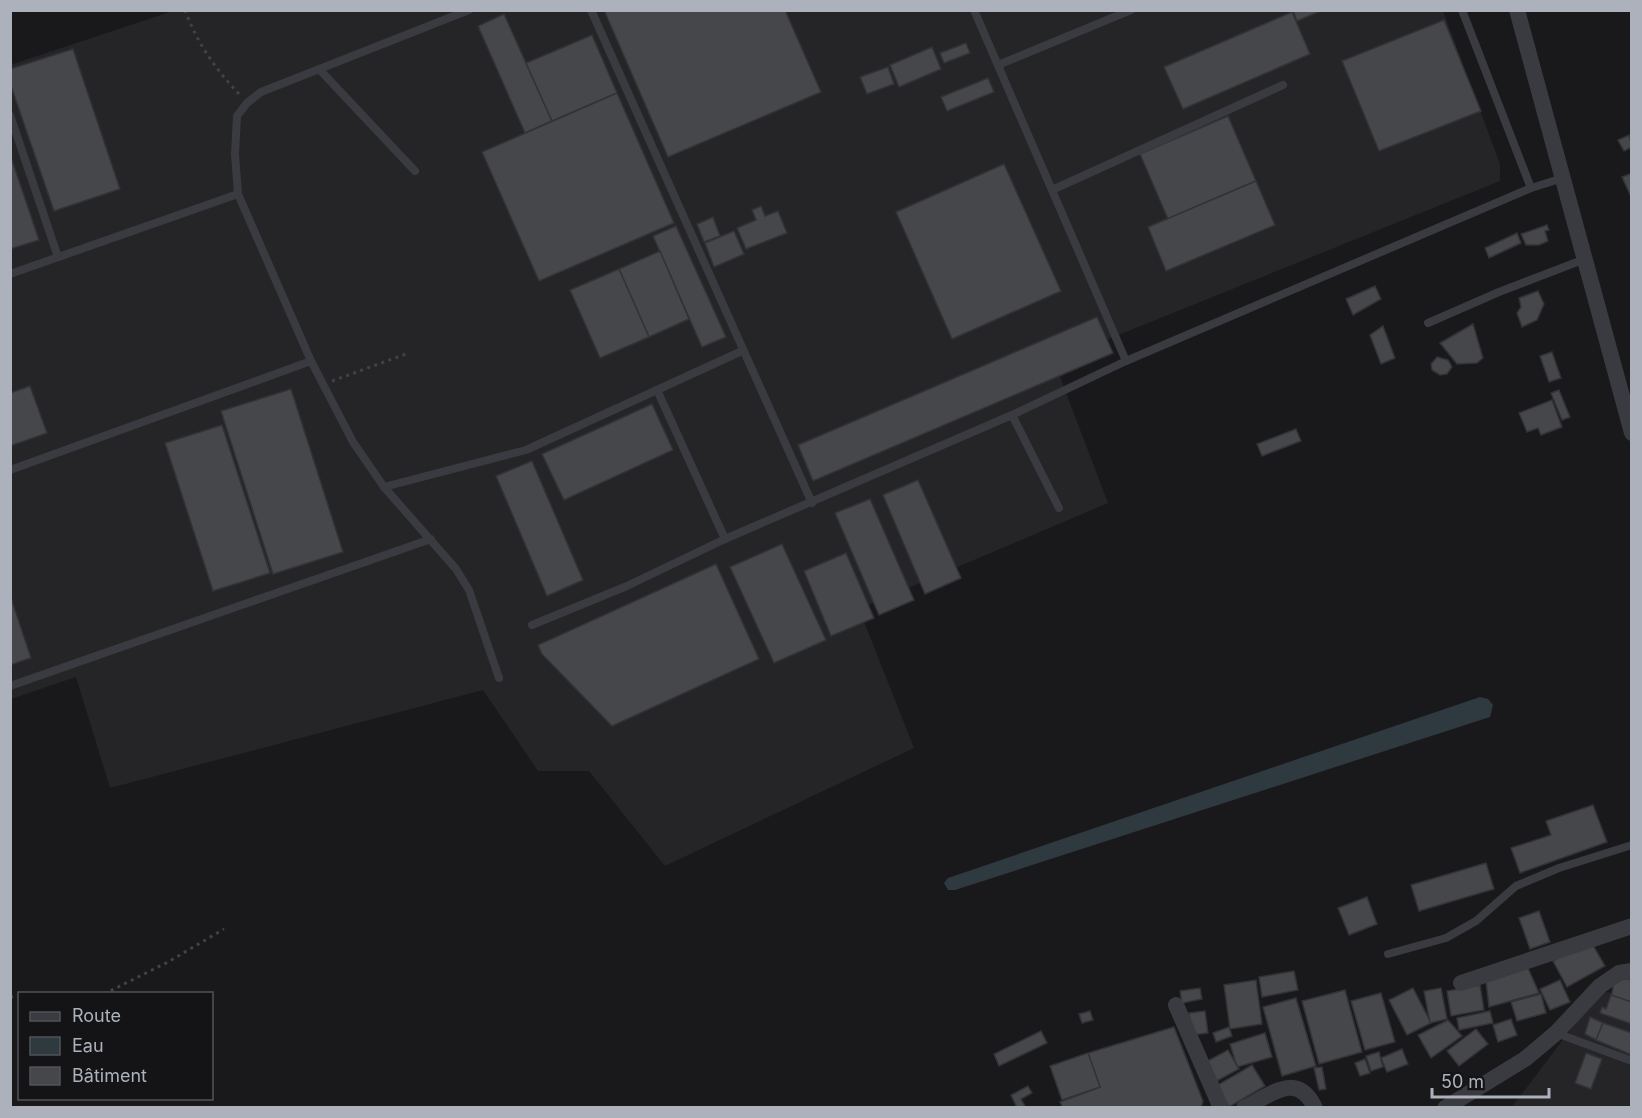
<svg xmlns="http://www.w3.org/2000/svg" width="1642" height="1118" font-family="Inter,sans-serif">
  <rect width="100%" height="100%" fill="#19191b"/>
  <g fill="#252528">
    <polygon points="176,10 1443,11 1500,164 1500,181 1054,361 1108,503 859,609 914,748 665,866 589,771 538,771 483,690 110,788 76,677 11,699 10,65"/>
    <polygon points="1600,991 1631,996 1631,1107 1511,1108"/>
  </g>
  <polygon fill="#2f3940" points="1480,697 1488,699 1493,705 1490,717 955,890 948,890 944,883 948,878"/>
  <g fill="#46474b" stroke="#333337" stroke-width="1.5">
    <polygon points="604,10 785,10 821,92 668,157"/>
    <polygon points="1293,10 1323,10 1297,21"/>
    <polygon points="1292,12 1310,54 1183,109 1164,67"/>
    <polygon points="504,14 552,121 525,133 478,26"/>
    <polygon points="1444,20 1481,111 1379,151 1342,61"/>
    <polygon points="592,35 617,93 552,121 526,63"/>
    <polygon points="966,43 970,53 944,63 940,53"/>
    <polygon points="932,47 941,69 899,87 890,65"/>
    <polygon points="73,49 120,189 54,211 10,83 10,69"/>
    <polygon points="888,67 894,84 867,94 860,77"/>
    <polygon points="988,78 994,92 947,111 941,97"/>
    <polygon points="617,93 674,223 539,281 482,152"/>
    <polygon points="1228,116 1256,181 1168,219 1140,154"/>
    <polygon points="1629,135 1632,147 1624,151 1618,140"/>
    <polygon points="10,154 39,240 10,249"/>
    <polygon points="1004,164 1061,291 952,339 896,212"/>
    <polygon points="1632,173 1632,199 1622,177"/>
    <polygon points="1256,181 1275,225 1166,271 1148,227"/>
    <polygon points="761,206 765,216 778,211 787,233 746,249 737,228 756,220 752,210"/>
    <polygon points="713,217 720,236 704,242 697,224"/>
    <polygon points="1547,225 1549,230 1545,231 1548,241 1539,245 1526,245 1521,234"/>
    <polygon points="676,226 726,337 702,347 653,236"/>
    <polygon points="734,231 744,254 714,267 705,243"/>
    <polygon points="1517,233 1521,243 1489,258 1485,248"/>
    <polygon points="660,251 689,319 649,337 619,269"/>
    <polygon points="619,269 649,337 600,358 570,290"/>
    <polygon points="1375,286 1381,299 1353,315 1346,299"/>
    <polygon points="1538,291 1544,304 1537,320 1522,327 1517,313 1521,307 1519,298"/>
    <polygon points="1097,317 1113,353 813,481 798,445"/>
    <polygon points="1473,324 1483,358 1477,363 1457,364 1440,343"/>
    <polygon points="1383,326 1395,358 1381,364 1370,335"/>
    <polygon points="1552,352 1561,378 1549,382 1540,356"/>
    <polygon points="1437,357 1448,360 1452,367 1447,374 1440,375 1432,370 1431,364"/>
    <polygon points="30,386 47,433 10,446 10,393"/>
    <polygon points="291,389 343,552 273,574 221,411"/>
    <polygon points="1559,390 1570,417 1562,420 1551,393"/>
    <polygon points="1552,400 1562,427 1541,435 1538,428 1527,432 1519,413"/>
    <polygon points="652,404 673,450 564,500 542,454"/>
    <polygon points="222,425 270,573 213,591 165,443"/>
    <polygon points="1296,429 1301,441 1262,456 1257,444"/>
    <polygon points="532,461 583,580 547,596 496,476"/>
    <polygon points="918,480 961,578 925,594 883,495"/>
    <polygon points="870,499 914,600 879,615 835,513"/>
    <polygon points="782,544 826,640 774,663 730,567"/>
    <polygon points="846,553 874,618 831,636 804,571"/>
    <polygon points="716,564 759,659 612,726 542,654 538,645"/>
    <polygon points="10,595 31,658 10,665"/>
    <polygon points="1593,805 1607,842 1520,873 1511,848 1551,835 1546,821"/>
    <polygon points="1486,863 1494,889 1419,911 1411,885"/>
    <polygon points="1367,897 1377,924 1349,935 1338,908"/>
    <polygon points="1539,911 1550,942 1530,949 1519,918"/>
    <polygon points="1590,940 1605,966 1567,987 1553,961"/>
    <polygon points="1528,968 1539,993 1489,1007 1486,982"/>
    <polygon points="1294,971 1298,990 1262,997 1259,977"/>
    <polygon points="1615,977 1632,980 1632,1002 1611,998"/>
    <polygon points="1256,980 1262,1024 1230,1029 1224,985"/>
    <polygon points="1560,980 1570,1002 1550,1010 1540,989"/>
    <polygon points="1480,985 1484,1010 1451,1016 1447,991"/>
    <polygon points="1200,988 1202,999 1182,1003 1180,991"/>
    <polygon points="1413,988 1431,1023 1407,1035 1389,1000"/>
    <polygon points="1441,988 1447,1019 1430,1023 1424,991"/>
    <polygon points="1345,990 1362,1052 1319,1064 1302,1001"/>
    <polygon points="1381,993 1395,1042 1365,1050 1351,1001"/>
    <polygon points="1541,994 1546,1013 1517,1021 1511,1002"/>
    <polygon points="1611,995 1632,1002 1632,1024 1600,1013 1602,1007 1606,1009"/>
    <polygon points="1296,998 1316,1066 1282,1076 1263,1007"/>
    <polygon points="1090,1011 1093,1020 1082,1023 1079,1014"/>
    <polygon points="1205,1011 1208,1033 1192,1035 1189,1013"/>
    <polygon points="1490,1011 1493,1023 1459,1030 1457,1018"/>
    <polygon points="1590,1017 1603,1023 1596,1040 1585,1034"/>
    <polygon points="1511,1019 1517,1035 1498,1042 1493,1025"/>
    <polygon points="1448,1020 1462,1036 1431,1058 1418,1035"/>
    <polygon points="1603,1023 1632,1033 1632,1055 1596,1040"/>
    <polygon points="1174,1027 1203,1101 1201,1108 1063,1108 1060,1102 1100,1087 1088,1053"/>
    <polygon points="1229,1027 1232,1036 1216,1042 1213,1033"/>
    <polygon points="1476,1029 1488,1044 1459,1066 1447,1051"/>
    <polygon points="1041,1031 1047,1043 999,1066 994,1054"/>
    <polygon points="1265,1033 1272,1057 1237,1067 1230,1044"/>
    <polygon points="1402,1049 1408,1064 1387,1072 1381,1058"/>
    <polygon points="1228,1050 1239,1069 1213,1083 1202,1064"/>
    <polygon points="1379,1052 1383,1067 1371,1071 1366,1056"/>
    <polygon points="1088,1053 1100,1087 1062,1100 1050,1066"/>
    <polygon points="1586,1053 1602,1059 1591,1089 1575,1083"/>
    <polygon points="1365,1059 1370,1073 1360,1076 1355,1063"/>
    <polygon points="1252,1065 1265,1086 1229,1107 1216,1086"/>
    <polygon points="1322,1067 1326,1089 1319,1090 1314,1068"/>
    <polygon points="1028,1086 1032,1093 1021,1099 1026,1108 1017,1108 1011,1095"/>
  </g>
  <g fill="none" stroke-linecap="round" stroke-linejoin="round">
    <g stroke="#404247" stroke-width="3" stroke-dasharray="3 4.5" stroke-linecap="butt">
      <path d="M185,10C197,43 216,70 240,95"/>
      <polyline points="332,381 406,354"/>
      <polyline points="104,994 168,962 224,929"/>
      <polyline points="10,997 20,996"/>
    </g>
    <g stroke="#3a3b40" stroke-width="8">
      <polyline points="469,10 261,92 247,103 237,116 235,154 238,194 311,361 353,442 384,487 456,569 469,590 499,678"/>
      <polyline points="591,10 812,503"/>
      <polyline points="974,10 1126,361"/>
      <polyline points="1462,10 1531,188"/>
      <polyline points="998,65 1131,10"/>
      <polyline points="319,69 415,171"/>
      <polyline points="10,115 58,257"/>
      <polyline points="1052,190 1283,85"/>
      <polyline points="10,274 238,194"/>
      <polyline points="1428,323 1499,292 1585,259"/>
      <polyline points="657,390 725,539"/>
      <polyline points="1012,415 1059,508"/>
      <polyline points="10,470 311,361"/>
      <polyline points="384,487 526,450 742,351"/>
      <polyline points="532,625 627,586 725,539 1012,415 1126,361 1531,188 1563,178"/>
      <polyline points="10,686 431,539"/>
      <polyline points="1388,954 1446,938 1476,921 1516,886 1559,868 1632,845"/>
      <polyline points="1556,1033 1632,1061"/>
    </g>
    <g stroke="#3a3b40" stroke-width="16">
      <polyline points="1517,10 1632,433"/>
      <polyline points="1461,983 1632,926"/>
      <polyline points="1176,1005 1221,1108"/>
      <path d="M1244,1108C1271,1095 1297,1070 1315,1108"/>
      <polyline points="1445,1108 1525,1059 1556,1033 1600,986 1619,973 1632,971"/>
    </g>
  </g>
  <rect width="1642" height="1118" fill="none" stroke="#acb1bb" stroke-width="24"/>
  <rect x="18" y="992" width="195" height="108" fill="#141416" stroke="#515358" stroke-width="1.5"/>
  <rect x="30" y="1012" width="30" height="9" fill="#3a3b40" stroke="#515358" stroke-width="1.5"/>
  <text x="72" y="1022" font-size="18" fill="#acb1bb">Route</text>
  <rect x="30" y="1037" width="30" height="18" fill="#2f3940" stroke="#515358" stroke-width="1.5"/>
  <text x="72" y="1052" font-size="18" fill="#acb1bb">Eau</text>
  <rect x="30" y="1067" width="30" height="18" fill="#46474b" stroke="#515358" stroke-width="1.5"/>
  <text x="72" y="1082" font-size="18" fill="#acb1bb">Bâtiment</text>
  <path d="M1432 1088v9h117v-9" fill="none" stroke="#acb1bb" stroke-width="3"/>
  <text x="1441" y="1088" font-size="18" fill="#acb1bb" stroke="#141416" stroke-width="4.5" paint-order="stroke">50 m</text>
</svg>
